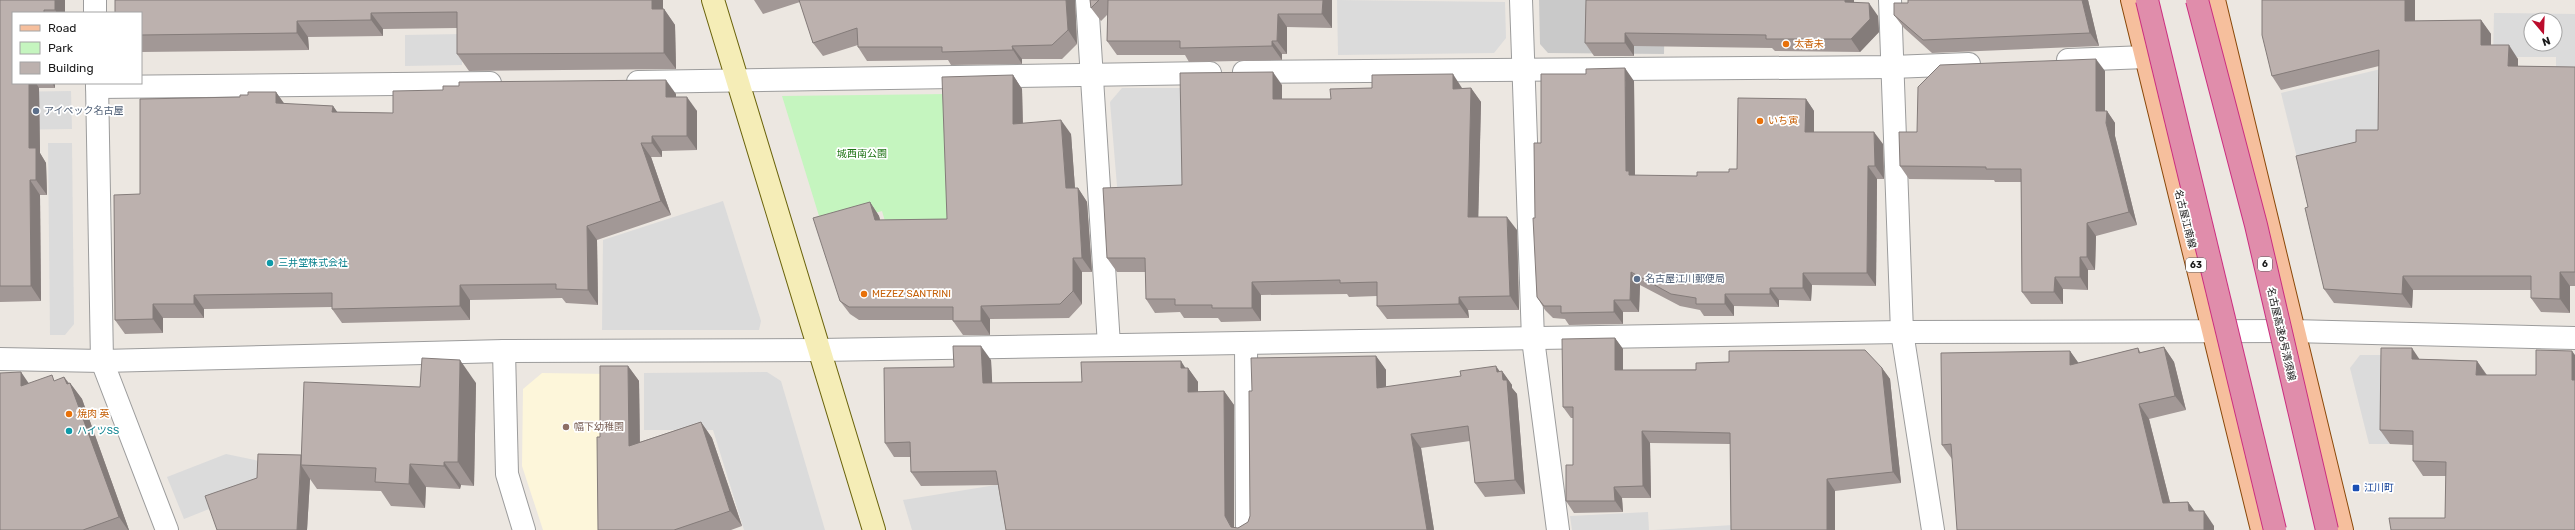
<svg xmlns="http://www.w3.org/2000/svg" width="2575" height="530" font-family="Rubik,'Noto Sans JP',sans-serif">
  <rect width="100%" height="100%" fill="#ece7e1"/>
  <polygon fill="#fdf6da" points="542,373 609,374 607,530 543,530 522,466 523,389"/>
  <polygon fill="#c9c9c9" points="1539,0 1665,0 1664,54 1548,53 1540,44"/>
  <polygon fill="#c5f5bf" points="948,94 949,227 887,228 882,211 823,229 782,96"/>
  <g fill="#dbdbdb" fill-rule="evenodd">
    <polygon points="1337,0 1505,2 1506,38 1494,53 1338,55"/>
    <path d="M2494,13L2575,14V69H2556V57H2493ZM2531,20H2555V44H2531Z"/>
    <polygon points="462,34 462,65 405,66 405,35"/>
    <polygon points="2385,68 2383,137 2360,152 2299,166 2281,93"/>
    <polygon points="1122,88 1187,88 1188,197 1118,198 1110,102"/>
    <polygon points="71,91 72,129 0,130 0,92"/>
    <polygon points="48,143 72,143 74,324 65,335 50,335"/>
    <polygon points="723,201 761,321 759,330 602,330 603,240"/>
    <polygon points="2360,355 2391,355 2390,444 2369,444 2350,368"/>
    <polygon points="767,372 781,381 825,530 744,530 713,430 644,430 644,373"/>
    <polygon points="226,454 259,461 259,489 184,519 167,477"/>
    <polygon points="1002,484 1010,530 912,530 903,500"/>
    <polygon points="1648,512 1649,530 1572,530 1570,516"/>
    <polygon points="1733,525 1734,530 1654,530"/>
  </g>
  <g fill="none" stroke-linecap="round" stroke-linejoin="round">
    <g stroke="#9c9c9c" stroke-width="24">
      <g id="street">
        <polyline points="95,0 95,13"/>
        <polyline points="1087,0 1109,345"/>
        <polyline points="1521,0 1533,339 1558,530"/>
        <polyline points="1890,0 1902,332 1933,530"/>
        <polyline points="2068,60 2146,57"/>
        <polyline points="1244,72 1892,67 1969,64"/>
        <polyline points="638,82 1210,73"/>
        <polyline points="97,83 102,361 167,530"/>
        <polyline points="97,87 490,83"/>
        <polyline points="1246,343 1247,530"/>
        <polyline points="504,351 507,474 524,530"/>
        <polyline points="0,359 102,361 504,351 819,350 1902,332 2292,331 2575,338"/>
      </g>
    </g>
    <g stroke="#6a630b" stroke-width="24">
      <polyline id="secondary" points="713,0 874,530"/>
    </g>
    <g stroke="#8a4809" stroke-width="24">
      <g id="primary">
        <polyline points="2132,0 2262,530"/>
        <polyline points="2214,0 2342,530"/>
      </g>
    </g>
    <use href="#street" stroke="#fff" stroke-width="22"/>
    <use href="#secondary" stroke="#f5edb7" stroke-width="22"/>
    <use href="#primary" stroke="#f6bf9d" stroke-width="22"/>
    <g stroke="#cb2e80" stroke-width="24" stroke-linecap="butt">
      <g id="highway-bridge">
        <polyline points="2147,0 2275,530"/>
        <polyline points="2197,0 2256,225 2327,530"/>
      </g>
    </g>
    <use href="#highway-bridge" stroke="#e08dab" stroke-width="22"/>
  </g>
  <g fill="#a29896">
    <polygon points="0,0 65,0 65,13 13,13 13,83 55,83 55,88 39,88 40,153 46,163 47,195 40,195 41,301 0,302"/>
    <polygon points="754,0 1075,0 1077,44 1062,59 1022,59 1022,64 951,65 948,60 867,61 858,47 858,45 823,56 813,43 800,2 763,14"/>
    <polygon points="1090,0 1332,0 1332,28 1287,27 1287,54 1282,54 1282,60 1189,62 1185,55 1117,55 1107,41 1107,15 1101,21 1091,8"/>
    <polygon points="1586,0 1854,2 1878,16 1879,32 1860,52 1775,51 1772,48 1634,46 1634,56 1594,56 1585,43"/>
    <polygon points="2088,0 2099,46 1932,53 1904,28 1894,15 1908,3"/>
    <polygon points="2262,0 2415,0 2415,21 2481,20 2491,34 2491,45 2518,59 2518,66 2575,67 2575,286 2570,286 2570,313 2541,312 2531,298 2531,290 2413,290 2412,308 2334,303 2324,289 2308,207 2356,142 2378,130 2379,66 2281,90 2272,76"/>
    <polygon points="664,9 675,25 676,69 469,71 457,54 457,28 383,29 383,36 308,37 309,50 141,52 141,13"/>
    <polygon points="2105,71 2105,111 2107,111 2115,123 2115,136 2137,225 2096,236 2095,270 2088,270 2088,290 2063,289 2063,304 2031,304 2022,292 2021,182 1995,182 1994,180 1909,179 1900,166 1917,132"/>
    <polygon points="1013,75 1022,89 1023,123 1071,134 1075,188 1078,188 1087,202 1092,272 1082,272 1082,304 1069,318 990,319 990,335 963,335 953,321 953,320 859,320 850,314 840,301 870,202 879,216 880,220 947,219"/>
    <polygon points="1634,81 1635,176 1697,176 1729,172 1737,169 1806,99 1814,111 1814,132 1883,144 1884,179 1877,179 1876,286 1812,285 1811,301 1779,300 1779,307 1734,306 1734,316 1704,316 1700,310 1680,306 1640,285 1639,312 1623,312 1623,324 1569,325 1565,319 1553,318 1545,310 1537,297 1535,218 1541,143"/>
    <polygon points="1282,85 1282,99 1331,99 1462,88 1471,88 1481,102 1478,217 1517,230 1519,310 1468,310 1469,318 1387,319 1377,306 1377,296 1349,297 1347,294 1261,295 1261,321 1221,322 1218,318 1184,318 1180,312 1155,313 1146,299 1146,272 1117,272 1107,258"/>
    <polygon points="276,92 284,104 333,106 337,112 393,113 676,94 676,97 697,111 697,150 662,151 662,157 651,157 671,215 597,240 598,305 566,303 562,298 470,300 470,320 342,323 332,309 332,307 204,309 204,318 163,318 163,333 125,334 115,320 140,194 240,97"/>
    <polygon points="1615,338 1623,349 1623,370 1882,368 1890,379 1901,483 1835,491 1835,530 1731,530 1730,444 1650,443 1651,498 1622,498 1623,512 1574,513 1566,501 1573,465 1573,418 1571,418 1563,407"/>
    <polygon points="2164,347 2174,362 2186,410 2149,419 2170,503 2188,502 2194,511 2214,526 1952,459 1942,445 2070,351 2078,363 2138,348 2141,353"/>
    <polygon points="2572,351 2445,518 2446,476 2423,476 2413,461 2413,445 2390,444 2380,430 2420,359 2477,361 2487,375 2536,375"/>
    <polygon points="1376,356 1386,370 1386,387 1502,371 1512,385 1512,388 1517,394 1525,494 1485,497 1475,483 1470,441 1421,448 1434,530 1006,530 998,485 921,486 911,472 911,457 894,457 885,443 954,367 991,360 992,383 1082,382 1188,368 1198,382 1198,392 1224,391 1234,405 1234,528 1238,528 1248,522 1250,516 1252,391"/>
    <polygon points="628,366 639,381 640,442 701,422 712,438 742,526 731,530 598,530 600,437"/>
    <polygon points="21,372 28,384 56,381 64,377 69,383 70,383 82,399 129,530 0,530"/>
    <polygon points="476,383 474,486 461,485 460,489 426,487 425,508 391,506 381,491 317,489 310,479 307,530 217,530 257,478 301,455 420,387"/>
  </g>
  <g fill="#847c7a">
    <polygon points="55,0 65,0 65,13 57,13 55,10"/>
    <polygon points="652,0 663,0 663,26 652,9"/>
    <polygon points="1066,0 1075,0 1077,44 1068,30"/>
    <polygon points="1323,0 1332,0 1332,28 1322,14"/>
    <polygon points="1845,0 1854,0 1854,15 1845,2"/>
    <polygon points="2082,0 2088,0 2099,46 2090,33"/>
    <polygon points="2405,0 2415,0 2415,34 2405,21"/>
    <polygon points="1869,3 1878,16 1879,32 1860,52 1851,39"/>
    <polygon points="664,9 675,25 676,69 664,53"/>
    <polygon points="371,13 383,29 383,36 371,20"/>
    <polygon points="1278,14 1287,27 1287,54 1277,41"/>
    <polygon points="2481,20 2491,34 2491,59 2481,45"/>
    <polygon points="297,21 308,37 309,50 297,33"/>
    <polygon points="1625,33 1634,46 1634,56 1625,43"/>
    <polygon points="1272,41 1282,54 1282,60 1272,46"/>
    <polygon points="2509,45 2518,59 2518,80 2508,66"/>
    <polygon points="1012,46 1022,59 1022,64 1013,50"/>
    <polygon points="2096,59 2105,71 2105,124 2096,111"/>
    <polygon points="1625,68 1634,81 1635,178 1638,188 1626,171"/>
    <polygon points="1273,72 1282,85 1282,113 1273,99"/>
    <polygon points="1453,74 1462,88 1463,102 1453,89"/>
    <polygon points="1013,75 1022,89 1023,137 1013,124"/>
    <polygon points="666,80 676,94 676,111 666,97"/>
    <polygon points="29,83 36,83 39,88 40,153 46,163 47,195 36,180 29,148"/>
    <polygon points="52,83 55,83 55,88"/>
    <polygon points="1471,88 1481,102 1478,231 1468,217"/>
    <polygon points="276,92 286,106 276,103"/>
    <polygon points="687,97 697,111 697,150 687,136"/>
    <polygon points="1806,99 1814,111 1814,144 1805,132"/>
    <polygon points="333,106 343,120 332,112"/>
    <polygon points="2107,111 2115,123 2115,136 2137,225 2129,212 2106,123"/>
    <polygon points="1061,120 1071,134 1076,202 1066,188"/>
    <polygon points="1874,132 1883,144 1884,179 1875,166"/>
    <polygon points="652,136 662,151 662,157 652,143"/>
    <polygon points="641,143 651,157 671,215 661,201"/>
    <polygon points="1868,166 1877,179 1876,286 1867,273"/>
    <polygon points="30,180 40,195 41,301 31,286"/>
    <polygon points="1078,188 1087,202 1092,272 1082,258"/>
    <polygon points="870,202 879,216 884,234 875,220"/>
    <polygon points="1507,217 1517,230 1519,310 1510,296"/>
    <polygon points="2087,223 2096,236 2095,270 2087,257"/>
    <polygon points="587,226 597,240 598,305 588,290"/>
    <polygon points="2080,257 2088,270 2088,290 2080,277"/>
    <polygon points="1073,258 1082,272 1082,304 1073,291"/>
    <polygon points="1631,272 1640,285 1639,312 1630,300"/>
    <polygon points="2560,272 2570,286 2570,313 2560,299"/>
    <polygon points="1803,273 1812,285 1811,301 1803,288"/>
    <polygon points="2403,276 2413,290 2412,308 2402,294"/>
    <polygon points="2055,277 2063,289 2063,304 2054,292"/>
    <polygon points="1252,282 1261,295 1261,321 1252,308"/>
    <polygon points="460,285 470,300 470,320 460,306"/>
    <polygon points="1770,288 1779,300 1779,307 1770,294"/>
    <polygon points="1725,294 1734,306 1734,316 1725,304"/>
    <polygon points="194,295 204,309 204,318 194,304"/>
    <polygon points="1459,297 1468,310 1469,318 1459,304"/>
    <polygon points="1614,300 1623,312 1623,324 1614,312"/>
    <polygon points="153,304 163,318 163,333 153,319"/>
    <polygon points="981,306 990,319 990,335 981,321"/>
    <polygon points="1615,338 1623,349 1623,382 1615,370"/>
    <polygon points="981,346 991,360 993,397 983,383"/>
    <polygon points="2164,347 2174,362 2186,410 2175,396"/>
    <polygon points="2412,348 2422,363 2412,359"/>
    <polygon points="2070,351 2080,365 2070,365"/>
    <polygon points="2572,351 2575,355 2575,385 2572,380"/>
    <polygon points="1376,356 1386,370 1386,402 1377,388"/>
    <polygon points="460,360 476,383 474,486 458,462"/>
    <polygon points="1181,361 1188,372 1188,368 1198,382 1198,406 1188,392 1181,368"/>
    <polygon points="2477,361 2487,376 2476,375"/>
    <polygon points="628,366 639,381 640,462 629,446"/>
    <polygon points="1496,366 1503,376 1502,371 1512,385 1512,388 1517,394 1525,494 1515,480"/>
    <polygon points="1882,368 1890,379 1901,483 1893,472"/>
    <polygon points="21,372 32,388 21,386"/>
    <polygon points="64,377 73,390 70,383 82,399 129,530 128,530 119,517"/>
    <polygon points="1224,391 1234,405 1234,530 1233,530 1225,516"/>
    <polygon points="2139,404 2149,419 2174,518 2163,503"/>
    <polygon points="701,422 712,438 742,526 730,511"/>
    <polygon points="1642,431 1650,443 1651,498 1643,486"/>
    <polygon points="1411,434 1421,448 1434,530 1427,530"/>
    <polygon points="444,462 461,485 460,489 444,466"/>
    <polygon points="410,464 426,487 425,508 409,484"/>
    <polygon points="301,465 310,479 307,530 297,530"/>
    <polygon points="1827,479 1835,491 1835,530 1827,530"/>
    <polygon points="1614,487 1622,498 1623,512 1615,501"/>
    <polygon points="2188,502 2199,517 2189,511"/>
    <polygon points="2204,511 2214,526 2214,530 2204,530"/>
  </g>
  <g fill="#bcb1ae" stroke="#847c7a">
    <polygon points="0,0 55,0 55,10 44,10 44,13 13,13 13,83 29,83 29,148 36,148 36,180 30,180 31,286 0,286"/>
    <polygon points="115,0 652,0 652,9 664,9 664,53 457,54 457,12 371,13 371,20 297,21 297,33 141,35 141,13 115,13"/>
    <polygon points="799,0 1066,0 1068,30 1052,45 1012,46 1013,50 942,52 942,47 858,47 857,28 813,43"/>
    <polygon points="1090,0 1099,0 1091,8"/>
    <polygon points="1108,0 1323,0 1322,14 1278,14 1277,41 1272,41 1272,46 1180,48 1180,41 1107,41"/>
    <polygon points="1586,0 1845,0 1845,2 1869,3 1870,19 1851,39 1766,39 1766,35 1625,33 1625,43 1585,43"/>
    <polygon points="1908,0 2082,0 2090,33 1923,40 1894,15 1894,3 1908,3"/>
    <polygon points="2262,0 2405,0 2405,21 2481,20 2481,45 2509,45 2508,66 2575,67 2575,272 2560,272 2560,299 2531,298 2531,276 2403,276 2402,294 2324,289 2305,208 2308,207 2296,156 2356,142 2356,130 2378,130 2379,50 2272,76 2262,35"/>
    <polygon points="2096,59 2096,111 2107,111 2106,123 2129,212 2087,223 2087,257 2080,257 2080,277 2055,277 2054,292 2022,292 2021,169 1986,169 1986,167 1900,166 1899,132 1917,132 1918,87 1940,65"/>
    <polygon points="1625,68 1626,171 1629,171 1629,175 1697,176 1697,172 1729,172 1729,169 1737,169 1738,98 1806,99 1805,132 1874,132 1875,166 1868,166 1867,273 1803,273 1803,288 1770,288 1770,294 1725,294 1725,304 1696,304 1696,298 1671,294 1631,272 1630,300 1614,300 1614,312 1561,313 1561,306 1544,306 1537,297 1533,218 1535,218 1534,143 1541,143 1541,74 1586,74 1586,69"/>
    <polygon points="1273,72 1273,99 1331,99 1330,89 1372,88 1372,75 1453,74 1453,89 1471,88 1468,217 1507,217 1510,296 1459,297 1459,304 1377,306 1377,282 1340,283 1340,280 1252,282 1252,308 1212,308 1212,305 1175,305 1175,299 1146,299 1145,258 1107,258 1103,188 1182,185 1180,73"/>
    <polygon points="1013,75 1013,124 1061,120 1066,188 1078,188 1082,258 1073,258 1073,291 1060,304 981,306 981,321 953,321 953,307 849,307 840,301 813,218 870,202 875,220 947,219 942,77"/>
    <polygon points="666,80 666,97 687,97 687,136 652,136 652,143 641,143 661,201 587,226 588,290 556,289 556,284 460,285 460,306 332,309 332,293 194,295 194,304 153,304 153,319 115,320 114,195 140,194 140,99 240,97 240,95 248,95 248,92 276,92 276,103 333,106 332,112 393,113 393,91 443,90 443,86 459,86 459,82"/>
    <polygon points="1615,338 1615,370 1696,370 1696,363 1729,362 1729,351 1865,350 1882,368 1893,472 1827,479 1827,530 1731,530 1730,433 1642,431 1643,486 1614,487 1615,501 1566,501 1566,465 1573,465 1573,407 1563,407 1562,339"/>
    <polygon points="953,346 981,346 983,383 1082,382 1081,362 1181,361 1181,368 1188,368 1188,392 1224,391 1225,516 1231,527 1238,528 1248,522 1250,516 1249,391 1252,391 1251,358 1376,356 1377,388 1461,376 1460,371 1496,366 1497,372 1502,371 1503,380 1507,380 1515,480 1475,483 1468,426 1411,434 1427,530 1006,530 996,471 911,472 910,442 885,443 884,368 954,367"/>
    <polygon points="2164,347 2175,396 2139,404 2163,503 2188,502 2189,511 2204,511 2204,530 1957,530 1951,444 1942,445 1941,353 2070,351 2070,365 2138,348 2139,353"/>
    <polygon points="2381,348 2412,348 2412,359 2477,361 2476,375 2536,375 2536,350 2572,351 2572,380 2575,380 2575,530 2391,530 2389,518 2445,518 2446,462 2413,461 2413,431 2380,430"/>
    <polygon points="422,358 460,360 458,462 444,462 444,466 410,464 409,484 375,482 376,468 301,465 304,382 420,387"/>
    <polygon points="600,366 628,366 629,446 701,422 730,511 674,530 598,530 597,437 600,437"/>
    <polygon points="21,372 21,386 52,375 54,381 64,377 67,384 70,383 119,517 83,530 0,530 0,373"/>
    <polygon points="258,454 301,455 297,530 217,530 205,496 257,478"/>
  </g>
  <g fill="#e8710a" stroke="#fff" stroke-width="1.5">
    <circle cx="1786" cy="44" r="4"/>
    <circle cx="1760" cy="121" r="4"/>
    <circle cx="864" cy="294" r="4"/>
    <circle cx="69" cy="414" r="4"/>
  </g>
  <g fill="#5c6f8a" stroke="#fff" stroke-width="1.5">
    <circle cx="36" cy="111" r="4"/>
    <circle cx="1637" cy="279" r="4"/>
  </g>
  <g fill="#0f9aa8" stroke="#fff" stroke-width="1.5">
    <circle cx="270" cy="263" r="4"/>
    <circle cx="69" cy="431" r="4"/>
  </g>
  <circle fill="#8d6e63" stroke="#fff" stroke-width="1.5" cx="566" cy="427" r="4"/>
  <rect fill="#1a4fb4" stroke="#fff" stroke-width="1.5" x="2352" y="484" width="8" height="8" rx="2"/>
  <g text-anchor="middle" dominant-baseline="central" stroke-width="3.5" stroke-linejoin="round" paint-order="stroke">
    <g fill="#fff" stroke="#5f5f5f" stroke-width="1">
      <rect x="2258" y="257" width="14" height="14" rx="3"/>
      <rect x="2186" y="258" width="20" height="14" rx="3"/>
    </g>
    <g font-size="9" font-weight="bold" fill="#1b1b1b">
      <text x="2265" y="264">6</text>
      <text x="2196" y="265">63</text>
    </g>
    <g font-size="10" fill="#c56008" stroke="#fff" text-anchor="start">
      <text x="1794" y="44">太香未</text>
      <text x="1768" y="121">いち寅</text>
      <text x="872" y="294">MEZEZ SANTRINI</text>
      <text x="77" y="414">焼肉 英</text>
    </g>
    <g font-size="10" fill="#4e5e75" stroke="#fff" text-anchor="start">
      <text x="44" y="111">アイペック名古屋</text>
      <text x="1645" y="279">名古屋江川郵便局</text>
    </g>
    <g font-size="10" fill="#1b7111" stroke="#fff">
      <text x="862" y="154">城西南公園</text>
    </g>
    <g font-size="10" fill="#1b1b1b" stroke="#fff">
      <text transform="translate(2185 219) rotate(76)">名古屋江南線</text>
      <text transform="translate(2281 334) rotate(77)">名古屋高速6号清須線</text>
    </g>
    <g font-size="10" fill="#0d838f" stroke="#fff" text-anchor="start">
      <text x="278" y="263">三井堂株式会社</text>
      <text x="77" y="431">ハイツSS</text>
    </g>
    <g font-size="10" fill="#785e54" stroke="#fff" text-anchor="start">
      <text x="574" y="427">幅下幼稚園</text>
    </g>
    <g font-size="10" fill="#164399" stroke="#fff" text-anchor="start">
      <text x="2364" y="488">江川町</text>
    </g>
  </g>
  <rect x="12" y="12" width="130" height="72" fill="#ffffff" stroke="#a4a4a4"/>
  <rect x="20" y="25" width="20" height="6" fill="#f6bf9d" stroke="#a4a4a4"/>
  <text x="48" y="32" font-size="12" fill="#1b1b1b">Road</text>
  <rect x="20" y="42" width="20" height="12" fill="#c5f5bf" stroke="#a4a4a4"/>
  <text x="48" y="52" font-size="12" fill="#1b1b1b">Park</text>
  <rect x="20" y="62" width="20" height="12" fill="#bcb1ae" stroke="#a4a4a4"/>
  <text x="48" y="72" font-size="12" fill="#1b1b1b">Building</text>
  <g transform="translate(2543 32) rotate(161)"><circle r="19" fill="#ffffff" stroke="#a4a4a4"/>
  <path d="M0-3L7 15L0 10L-7 15Z" fill="#bb0c2c"/>
  <text y="-6" font-size="11" font-weight="bold" text-anchor="middle" fill="#1b1b1b">N</text>
  </g>
</svg>
